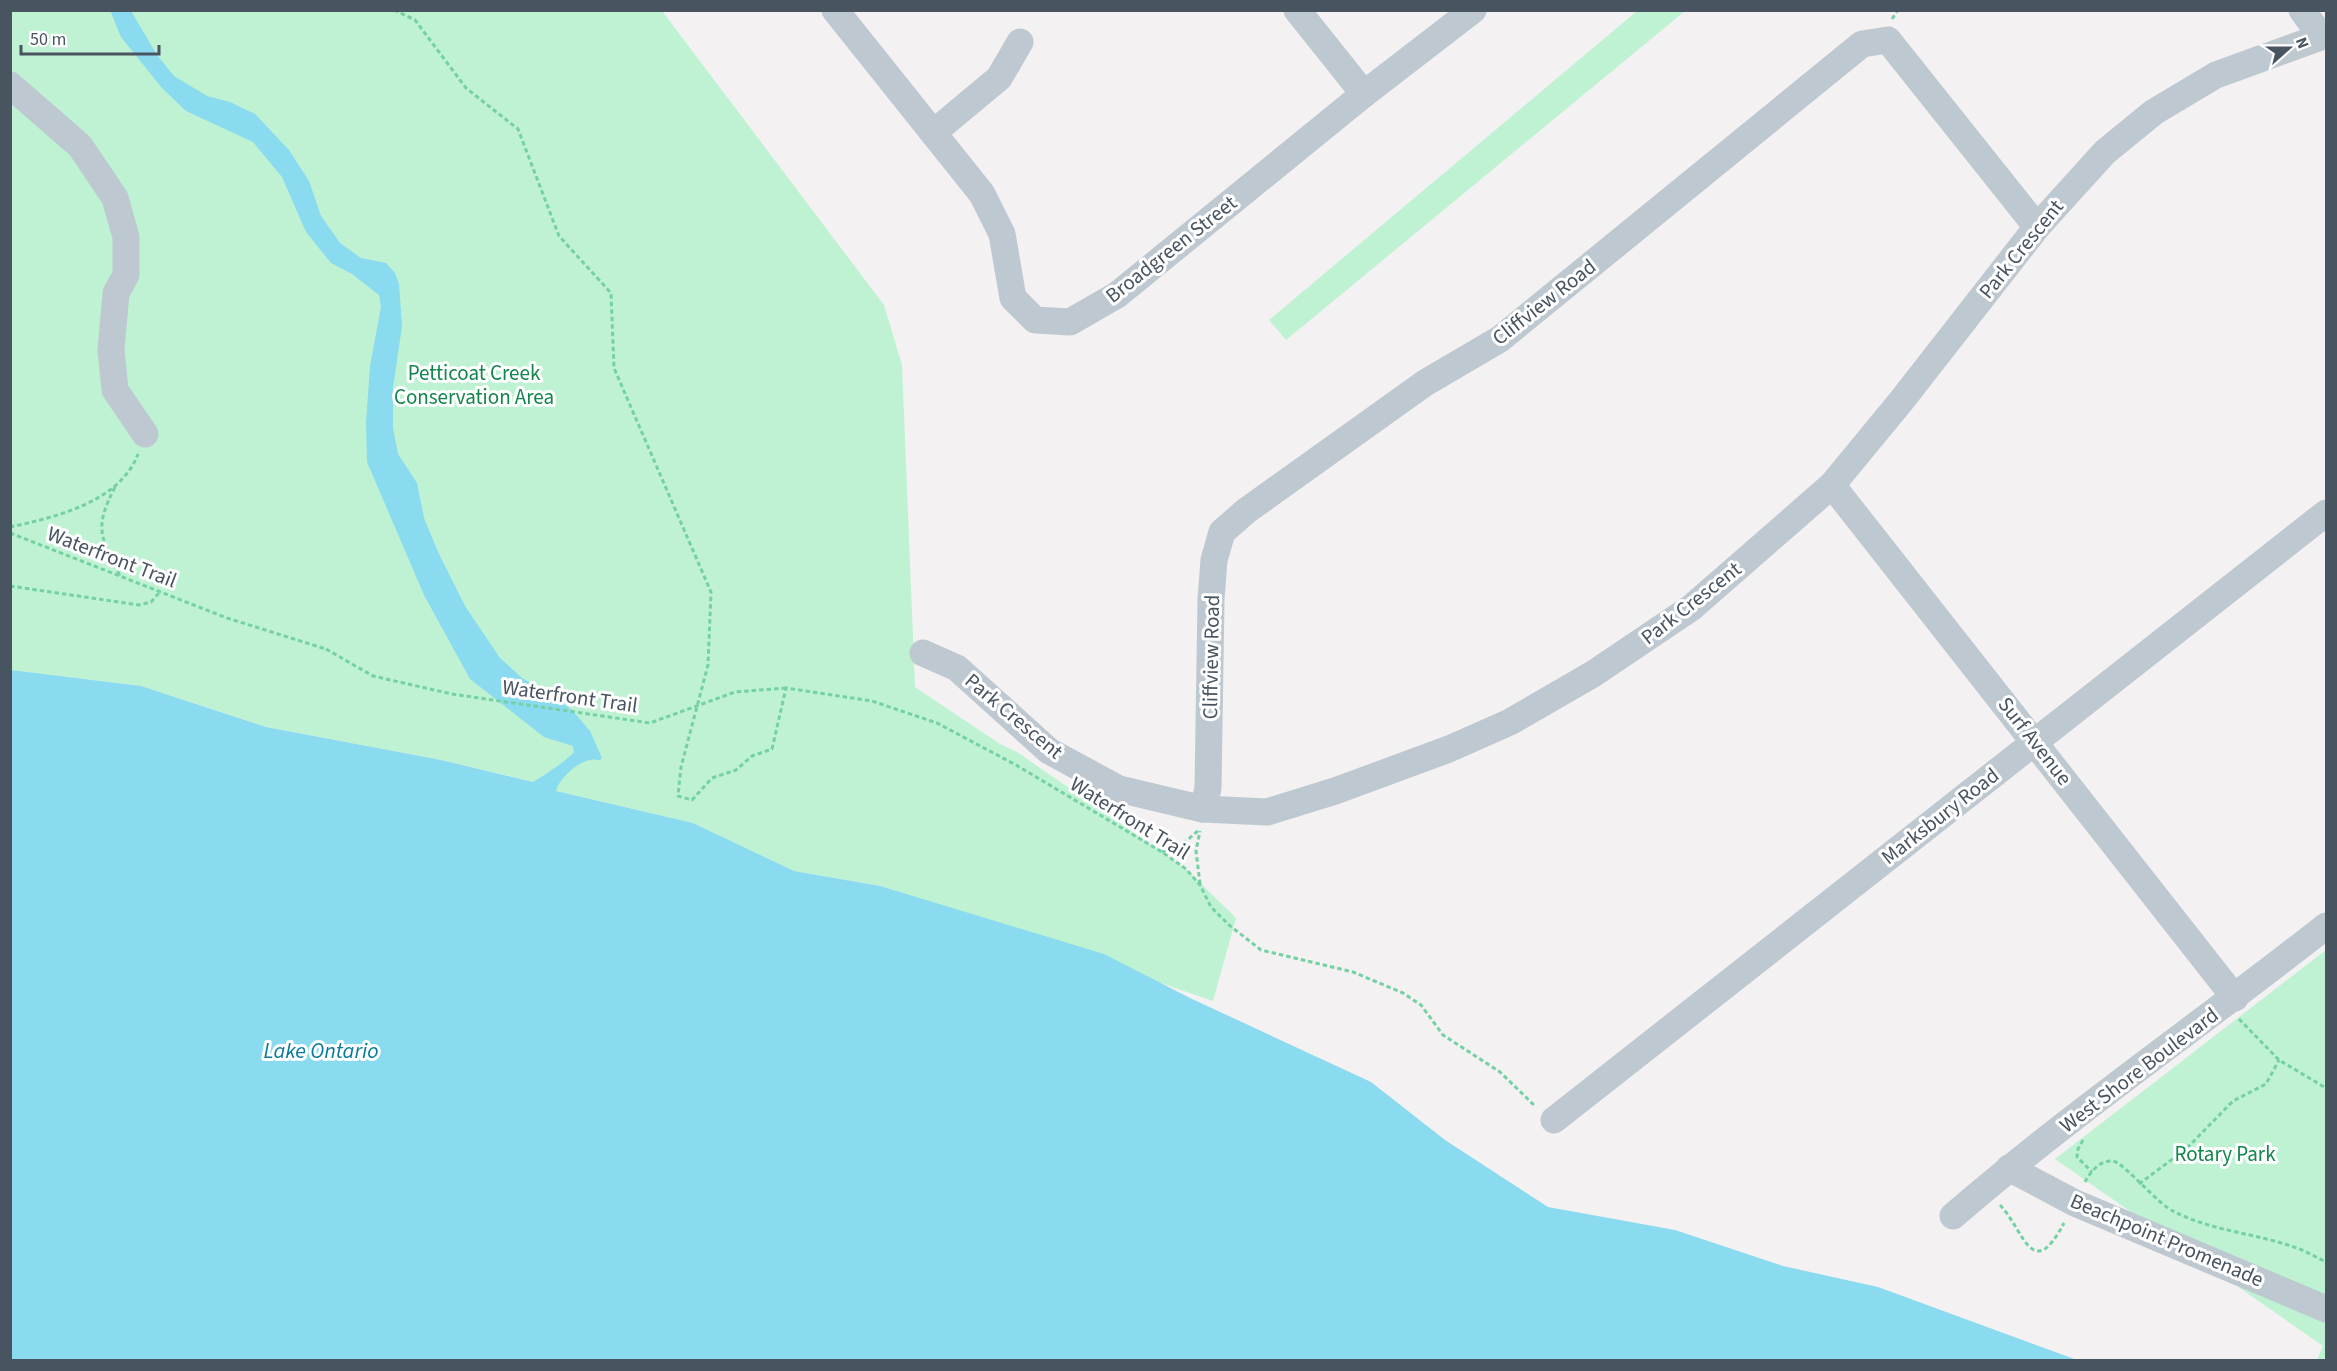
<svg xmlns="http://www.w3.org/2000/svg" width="2337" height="1371" font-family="'Source Sans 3',sans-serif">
  <rect width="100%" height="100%" fill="#f3f1f1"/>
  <g fill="#bef2d3">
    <polygon points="10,11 662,11 884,305 902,365 915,687 1000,744 1017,752 1186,869 1236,918 1213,1001 880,886 794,871 693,823 556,791 534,782 441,760 266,727 141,686 11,670"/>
    <polygon points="1637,11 1685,11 1286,340 1269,320"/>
    <polygon points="2326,950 2326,1360 2317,1360 2323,1346 2055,1159"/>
  </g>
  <path fill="#8adaf0" d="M110,10L131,11L157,55L174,76L207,96L230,102L255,114L289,150L309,181L321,216L340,243L361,258L386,263L395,273L399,284L402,326L393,388V428L398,454L417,483L424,518L438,552L465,606L500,658L522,678L549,693L572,710L590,731L602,758L600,760C597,760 593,759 590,760C577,762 559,779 556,791L693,823L794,871L880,886L1104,954L1190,998L1371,1082L1445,1140L1548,1207L1675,1230L1783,1266L1878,1287L2077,1360H11V670L141,686L266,727L441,760L533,782C542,777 569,759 574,752L573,746L544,737L470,679L424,595L367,462L366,423L370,366L381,307L379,295L352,274L331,263L306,232L282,177L253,142L186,111L162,88L121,37Z"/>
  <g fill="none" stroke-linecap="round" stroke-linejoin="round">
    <g stroke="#75d1a4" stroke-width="3" stroke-dasharray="4.5 3" stroke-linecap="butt">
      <polyline points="394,10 415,20 466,88 518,129 559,236 611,293 614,368 711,592 708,665 681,767 678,796 692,800 712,778 736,770 752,756 772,749 786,688 872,701 937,723 1016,765 1162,852 1186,869 1200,885 1211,907 1229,925 1261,950 1353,972 1403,993 1421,1005 1443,1035 1500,1072 1536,1107"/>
      <polyline points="1892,19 1898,10"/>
      <path d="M115,487C94,528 100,536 120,576"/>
      <path d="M10,527C56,517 120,502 138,454"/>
      <polyline points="10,533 227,618 326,649"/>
      <polyline points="10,586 139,605 151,602 159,593"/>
      <polyline points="1162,852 1185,842 1199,830"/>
      <polyline points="1200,884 1196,851 1200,831"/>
      <polyline points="2239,1019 2279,1060 2326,1088"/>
      <polyline points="2083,1140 2078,1149 2077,1157 2092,1172"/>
      <path d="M2085,1182C2090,1172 2100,1160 2113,1161C2123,1162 2158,1204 2173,1211C2209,1230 2251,1233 2288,1245C2302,1249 2314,1256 2326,1262"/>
      <polyline points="2139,1184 2186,1149 2233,1101 2266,1084 2279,1060"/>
      <path d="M2000,1205C2024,1230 2032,1284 2064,1223"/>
    </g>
    <g stroke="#bec8d0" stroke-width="27">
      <polyline points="835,10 982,194 1002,234 1013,298 1035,320 1070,322 1117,295 1364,94 1473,10"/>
      <polyline points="1297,10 1364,94"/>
      <polyline points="2302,10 2321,36"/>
      <polyline points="10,85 80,146 115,198 126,237 126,275 116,293 111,350 115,390 145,434"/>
      <polyline points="933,133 999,78 1020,42"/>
      <polyline points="1832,485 2235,998"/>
      <polyline points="923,653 957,668 1049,751 1119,789 1203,809 1267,812 1335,791 1449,749 1510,722 1593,674 1691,608 1832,485 1902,400 2037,227 2105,152 2154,112 2216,75 2326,35"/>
      <polyline points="1203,809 1208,788 1211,599 1214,560 1222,532 1246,511 1425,383 1500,339 1862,44 1888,40 2037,227"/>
      <polyline points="1554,1120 2326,513"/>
      <polyline points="2009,1168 2075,1203 2326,1309"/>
      <path d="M1953,1216C2072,1113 2203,1023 2326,926"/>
    </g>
    <polyline stroke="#75d1a4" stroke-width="3" stroke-dasharray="4.5 3" stroke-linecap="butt" points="326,649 373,676 452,694 650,723 735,692 786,688"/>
  </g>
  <g text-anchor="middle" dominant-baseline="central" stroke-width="6" stroke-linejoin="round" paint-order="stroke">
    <g font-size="21" fill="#48545f" stroke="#fff">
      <text transform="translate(1171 249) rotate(-38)">Broadgreen Street</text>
      <text transform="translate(2021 249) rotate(-51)">Park Crescent</text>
      <text transform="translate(1544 302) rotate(-38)">Cliffview Road</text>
      <text transform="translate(112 557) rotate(21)">Waterfront Trail</text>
      <text transform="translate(1691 603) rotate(-38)">Park Crescent</text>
      <text transform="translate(1211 657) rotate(-89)">Cliffview Road</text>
      <text transform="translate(570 696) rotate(8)">Waterfront Trail</text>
      <text transform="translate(1014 716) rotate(40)">Park Crescent</text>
      <text transform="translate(2035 741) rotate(52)">Surf Avenue</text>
      <text transform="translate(1940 816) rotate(-38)">Marksbury Road</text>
      <text transform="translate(1130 818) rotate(32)">Waterfront Trail</text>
      <text transform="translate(2139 1070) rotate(-37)">West Shore Boulevard</text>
      <text transform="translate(2167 1240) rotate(23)">Beachpoint Promenade</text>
    </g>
    <g font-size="21" fill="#13864d" stroke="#fff">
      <text x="474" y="373">Petticoat Creek<tspan x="474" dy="24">Conservation Area</tspan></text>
      <text x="2225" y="1154">Rotary Park</text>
    </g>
    <g font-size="22" font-style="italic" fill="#087b9c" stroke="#fff">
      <text x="321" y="1051">Lake Ontario</text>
    </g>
  </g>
  <rect width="2337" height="1371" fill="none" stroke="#48545f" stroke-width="24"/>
  <g transform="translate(2289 48) rotate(69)" stroke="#ffffff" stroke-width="4.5" paint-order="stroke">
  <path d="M0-4.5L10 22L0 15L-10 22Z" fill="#48545f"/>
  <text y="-9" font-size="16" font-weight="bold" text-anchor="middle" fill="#48545f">N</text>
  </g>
  <path d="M21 45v9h138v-9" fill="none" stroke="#48545f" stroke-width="3"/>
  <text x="30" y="45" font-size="18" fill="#48545f" stroke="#ffffff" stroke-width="4.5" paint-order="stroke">50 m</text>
</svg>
